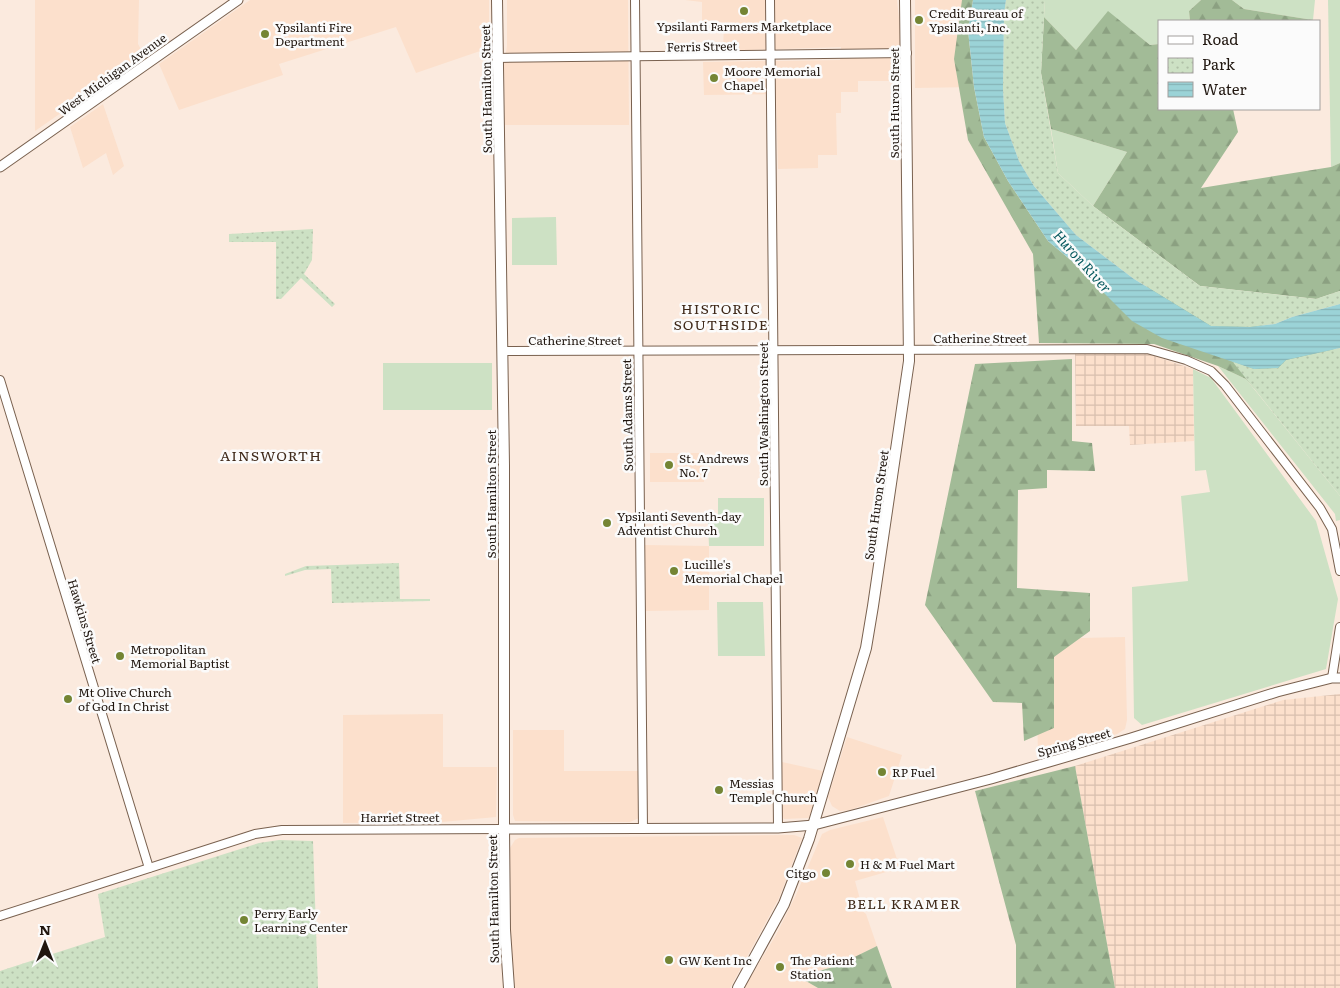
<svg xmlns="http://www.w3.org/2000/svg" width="1340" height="988" font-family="Literata,serif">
  <defs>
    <pattern id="industrial-grid" width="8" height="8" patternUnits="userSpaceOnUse" patternTransform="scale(1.25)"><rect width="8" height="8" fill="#fce0cc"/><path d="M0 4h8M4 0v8" fill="none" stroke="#d8bfae"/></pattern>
    <pattern id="forest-firs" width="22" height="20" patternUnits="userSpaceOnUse" patternTransform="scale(1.25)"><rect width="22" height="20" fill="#a2bb97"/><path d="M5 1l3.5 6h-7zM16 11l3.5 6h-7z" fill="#8ba081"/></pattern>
    <pattern id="park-dots" width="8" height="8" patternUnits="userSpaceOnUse" patternTransform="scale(1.25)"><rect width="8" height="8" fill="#cde1c4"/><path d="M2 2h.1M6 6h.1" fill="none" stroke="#b0c0a7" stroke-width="1.8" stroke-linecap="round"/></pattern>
    <pattern id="water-rules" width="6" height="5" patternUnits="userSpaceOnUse" patternTransform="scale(1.25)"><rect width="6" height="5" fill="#9bd3d7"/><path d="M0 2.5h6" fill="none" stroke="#85b4b7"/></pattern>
  </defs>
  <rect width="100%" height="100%" fill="#fbeade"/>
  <g fill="#fce0cc">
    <polygon points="35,0 139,0 138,44 144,55 35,131"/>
    <polygon points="250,0 489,0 489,40 483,50 416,73 396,27 279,64 283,75 179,110 159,64"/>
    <polygon points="507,0 628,0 629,125 505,125 504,65 507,46"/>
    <polygon points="685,0 897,0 901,36 901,81 858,81 858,92 841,92 841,113 836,113 837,155 818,155 818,168 778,169 776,94 704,95 703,62 840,60 841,47 723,51 724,22 702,22 702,2"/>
    <polygon points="915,0 973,0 968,30 974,87 915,88"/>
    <polygon points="103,104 124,166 113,175 106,153 83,168 70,127"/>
    <rect x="650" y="453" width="54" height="29"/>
    <polygon points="645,545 709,546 709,610 646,611"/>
    <polygon points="1125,637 1127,720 1125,729 1117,734 1038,756 1036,639"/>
    <polygon points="443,714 443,767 497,767 496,817 442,822 343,823 343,715"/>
    <polygon points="513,730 564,730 564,771 639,771 639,818 630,822 515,821 513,815"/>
    <polygon points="847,737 902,755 889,796 850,810 840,811 832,806 828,797"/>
    <polygon points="782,762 823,771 811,817 808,818 784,819 782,815"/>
    <polygon points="883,817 900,868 855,881 861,903 860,909 866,914 877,946 836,966 799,977 818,988 744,988 776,935 796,895 822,834 830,830"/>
    <polygon points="794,835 802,838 779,898 730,988 515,988 511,942 510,848 515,840 519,838"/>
  </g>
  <g fill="url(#industrial-grid)">
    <polygon points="1075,353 1145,353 1193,369 1194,441 1130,445 1129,426 1076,426"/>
    <polygon points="1340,694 1340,988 1115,988 1075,766 1283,700"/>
  </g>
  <g fill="#cde1c4">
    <polygon points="1045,0 1201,0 1189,11 1190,21 1159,21 1159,44 1150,45 1108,12 1076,50 1044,17"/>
    <polygon points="1232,0 1315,0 1313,20 1244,9"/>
    <polygon points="1328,0 1340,0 1340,163 1331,167"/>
    <polygon points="1051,129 1127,152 1093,206 1058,173"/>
    <polygon points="556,217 557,265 512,265 512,218"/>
    <rect x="383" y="363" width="109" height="47"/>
    <polygon points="1218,366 1246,379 1340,496 1340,520 1336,521 1335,514"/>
    <polygon points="1193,369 1211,378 1316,521 1338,599 1326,669 1142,725 1134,718 1132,587 1188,581 1181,496 1210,492 1206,470 1195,471"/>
    <polygon points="718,498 764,498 764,546 709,546 708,522 718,521"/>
    <polygon points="717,602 763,602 765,656 718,656"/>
  </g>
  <g fill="url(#forest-firs)">
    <polygon points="962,0 973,0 968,30 974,87 984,137 1008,181 1048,241 1073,262 1335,350 1340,348 1254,388 1246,379 1218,366 1154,344 1039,343 1033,254 968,140 954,59"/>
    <polygon points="1201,0 1232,0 1244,9 1313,20 1190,21 1189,11"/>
    <polygon points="1108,11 1150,45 1159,44 1159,109 1233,109 1238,132 1201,188 1331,167 1340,163 1340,291 1316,299 1200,286 1093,206 1127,152 1051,129 1041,73 1044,17 1076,50"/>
    <polygon points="1072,359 1072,441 1092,443 1095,471 1047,470 1047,488 1018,490 1017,588 1090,593 1090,631 1054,657 1054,728 1024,741 1022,703 993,702 925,605 975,364"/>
    <polygon points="1075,766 1115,988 1016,988 1016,945 975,791"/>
    <polygon points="877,946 892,988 818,988 799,977 836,966"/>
  </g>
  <g fill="url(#park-dots)">
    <polygon points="1006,0 1045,0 1041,73 1058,173 1093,206 1200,286 1316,299 1340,291 1340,304 1292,317 1275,324 1250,327 1211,326 1134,279 1076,235 1034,186 1019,161 1005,123 1003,89 1004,14"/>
    <polygon points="313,229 312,260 304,274 335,304 332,307 301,278 281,299 276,299 276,242 229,242 229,234"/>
    <polygon points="1340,348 1340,496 1232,361 1254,369 1278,368 1286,360"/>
    <polygon points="399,563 400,599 430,599 430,601 332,603 331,569 305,570 285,576 285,574 306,566"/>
    <polygon points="279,840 313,841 318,988 0,988 0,971 105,937 98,894 259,843"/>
  </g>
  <polygon fill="url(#water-rules)" points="973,0 1006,0 1004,14 1003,89 1005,123 1019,161 1034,186 1076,235 1134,279 1211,326 1250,327 1275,324 1292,317 1340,304 1340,348 1286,360 1278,368 1254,369 1162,338 1132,321 1073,262 1048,241 1008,181 984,137 974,87 968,30"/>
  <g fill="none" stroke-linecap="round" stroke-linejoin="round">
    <g stroke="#79614f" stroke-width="10">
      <g id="tertiary">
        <polyline points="635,0 643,829"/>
        <polyline points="770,0 778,828"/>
        <polyline points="497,58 907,53"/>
        <polyline points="502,351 1147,349 1186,360 1211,371 1225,385 1320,508 1332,529 1340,571"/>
        <polyline points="0,380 149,868"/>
        <polyline points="1332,678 1340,627"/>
        <polyline points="0,916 255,834 282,830 504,829"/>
      </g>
    </g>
    <g stroke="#79614f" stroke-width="11">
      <g id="secondary">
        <polyline points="0,167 238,0"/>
        <polyline points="504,829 778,828 814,825 991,779 1131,738 1277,692 1332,678 1340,678"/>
      </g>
    </g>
    <g stroke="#79614f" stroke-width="12">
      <g id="primary">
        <polyline points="497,0 504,465 504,829 505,930 509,988"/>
        <polyline points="738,988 784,904 809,839 866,648 873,606 909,361 905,0"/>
      </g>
    </g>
    <use href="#tertiary" stroke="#fff" stroke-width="8"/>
    <use href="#secondary" stroke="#fff" stroke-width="9"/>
    <use href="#primary" stroke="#fff" stroke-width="10"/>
  </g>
  <g fill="#748534" stroke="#fbfbfb" stroke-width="2">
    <circle cx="744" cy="11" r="5"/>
    <circle cx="919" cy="20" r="5"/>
    <circle cx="265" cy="34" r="5"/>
    <circle cx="714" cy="78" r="5"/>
    <circle cx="669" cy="465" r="5"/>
    <circle cx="607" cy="523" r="5"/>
    <circle cx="674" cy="571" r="5"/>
    <circle cx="120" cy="656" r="5"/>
    <circle cx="68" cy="699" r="5"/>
    <circle cx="882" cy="772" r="5"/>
    <circle cx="719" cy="790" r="5"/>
    <circle cx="850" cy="864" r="5"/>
    <circle cx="826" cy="873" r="5"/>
    <circle cx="244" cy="920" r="5"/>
    <circle cx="669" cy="960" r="5"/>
    <circle cx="780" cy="967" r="5"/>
  </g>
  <g text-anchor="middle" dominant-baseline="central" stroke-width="5" stroke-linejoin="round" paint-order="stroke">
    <g font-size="12" fill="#20160f" stroke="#fbfbfb" text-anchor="start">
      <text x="929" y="13">Credit Bureau of<tspan x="929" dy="14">Ypsilanti, Inc.</tspan></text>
      <text x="744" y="26" text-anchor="middle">Ypsilanti Farmers Marketplace</text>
      <text x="275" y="27">Ypsilanti Fire<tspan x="275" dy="14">Department</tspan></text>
      <text x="724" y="71">Moore Memorial<tspan x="724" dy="14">Chapel</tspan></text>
      <text x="679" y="458">St. Andrews<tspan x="679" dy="14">No. 7</tspan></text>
      <text x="617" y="516">Ypsilanti Seventh-day<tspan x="617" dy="14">Adventist Church</tspan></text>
      <text x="684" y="564">Lucille's<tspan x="684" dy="14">Memorial Chapel</tspan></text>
      <text x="130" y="649">Metropolitan<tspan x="130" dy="14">Memorial Baptist</tspan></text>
      <text x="78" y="692">Mt Olive Church<tspan x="78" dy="14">of God In Christ</tspan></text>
      <text x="892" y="772">RP Fuel</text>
      <text x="729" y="783">Messias<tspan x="729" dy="14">Temple Church</tspan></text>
      <text x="860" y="864">H &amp; M Fuel Mart</text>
      <text x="816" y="873" text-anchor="end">Citgo</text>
      <text x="254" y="913">Perry Early<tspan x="254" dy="14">Learning Center</tspan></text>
      <text x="679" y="960">GW Kent Inc</text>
      <text x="790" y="960">The Patient<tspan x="790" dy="14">Station</tspan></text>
    </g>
    <g font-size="12" fill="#20160f" stroke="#fbfbfb">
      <text transform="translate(702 46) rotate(-1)">Ferris Street</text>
      <text transform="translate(112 74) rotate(-36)">West Michigan Avenue</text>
      <text transform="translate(486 89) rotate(-91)">South Hamilton Street</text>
      <text transform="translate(894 103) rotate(-90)">South Huron Street</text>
      <text x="980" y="338">Catherine Street</text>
      <text x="575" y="340">Catherine Street</text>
      <text transform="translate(763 414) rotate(-90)">South Washington Street</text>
      <text transform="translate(627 415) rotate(-91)">South Adams Street</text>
      <text transform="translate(491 494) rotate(-90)">South Hamilton Street</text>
      <text transform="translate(876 505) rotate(-82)">South Huron Street</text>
      <text transform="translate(85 621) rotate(73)">Hawkins Street</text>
      <text transform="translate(1074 742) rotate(-16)">Spring Street</text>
      <text x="400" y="817">Harriet Street</text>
      <text transform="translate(493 899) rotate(-91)">South Hamilton Street</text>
    </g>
    <g font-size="14" font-style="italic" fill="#075a5f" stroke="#fbfbfb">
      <text transform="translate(1083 261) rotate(48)">Huron River</text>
    </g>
    <g font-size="14" letter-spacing="1" fill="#402a1a" stroke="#fbfbfb">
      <text x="721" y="308">HISTORIC<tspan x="721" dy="16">SOUTHSIDE</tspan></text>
      <text x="271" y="455">AINSWORTH</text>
      <text x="904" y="903">BELL KRAMER</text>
    </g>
  </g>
  <rect x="1158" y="20" width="162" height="90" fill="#fbfbfb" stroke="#a39f9d"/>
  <rect x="1168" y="36" width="25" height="8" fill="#ffffff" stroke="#a39f9d"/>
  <text x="1202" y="45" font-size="15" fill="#20160f">Road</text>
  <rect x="1168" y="58" width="25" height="15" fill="url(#park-dots)" stroke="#a39f9d"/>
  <text x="1202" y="70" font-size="15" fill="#20160f">Park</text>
  <rect x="1168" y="82" width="25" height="15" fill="url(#water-rules)" stroke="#a39f9d"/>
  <text x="1202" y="95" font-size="15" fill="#20160f">Water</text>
  <g transform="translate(45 943)" stroke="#fbfbfb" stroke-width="4" paint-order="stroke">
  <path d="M0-4L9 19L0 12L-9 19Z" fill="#20160f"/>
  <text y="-8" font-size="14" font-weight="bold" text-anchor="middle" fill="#20160f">N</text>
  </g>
</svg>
